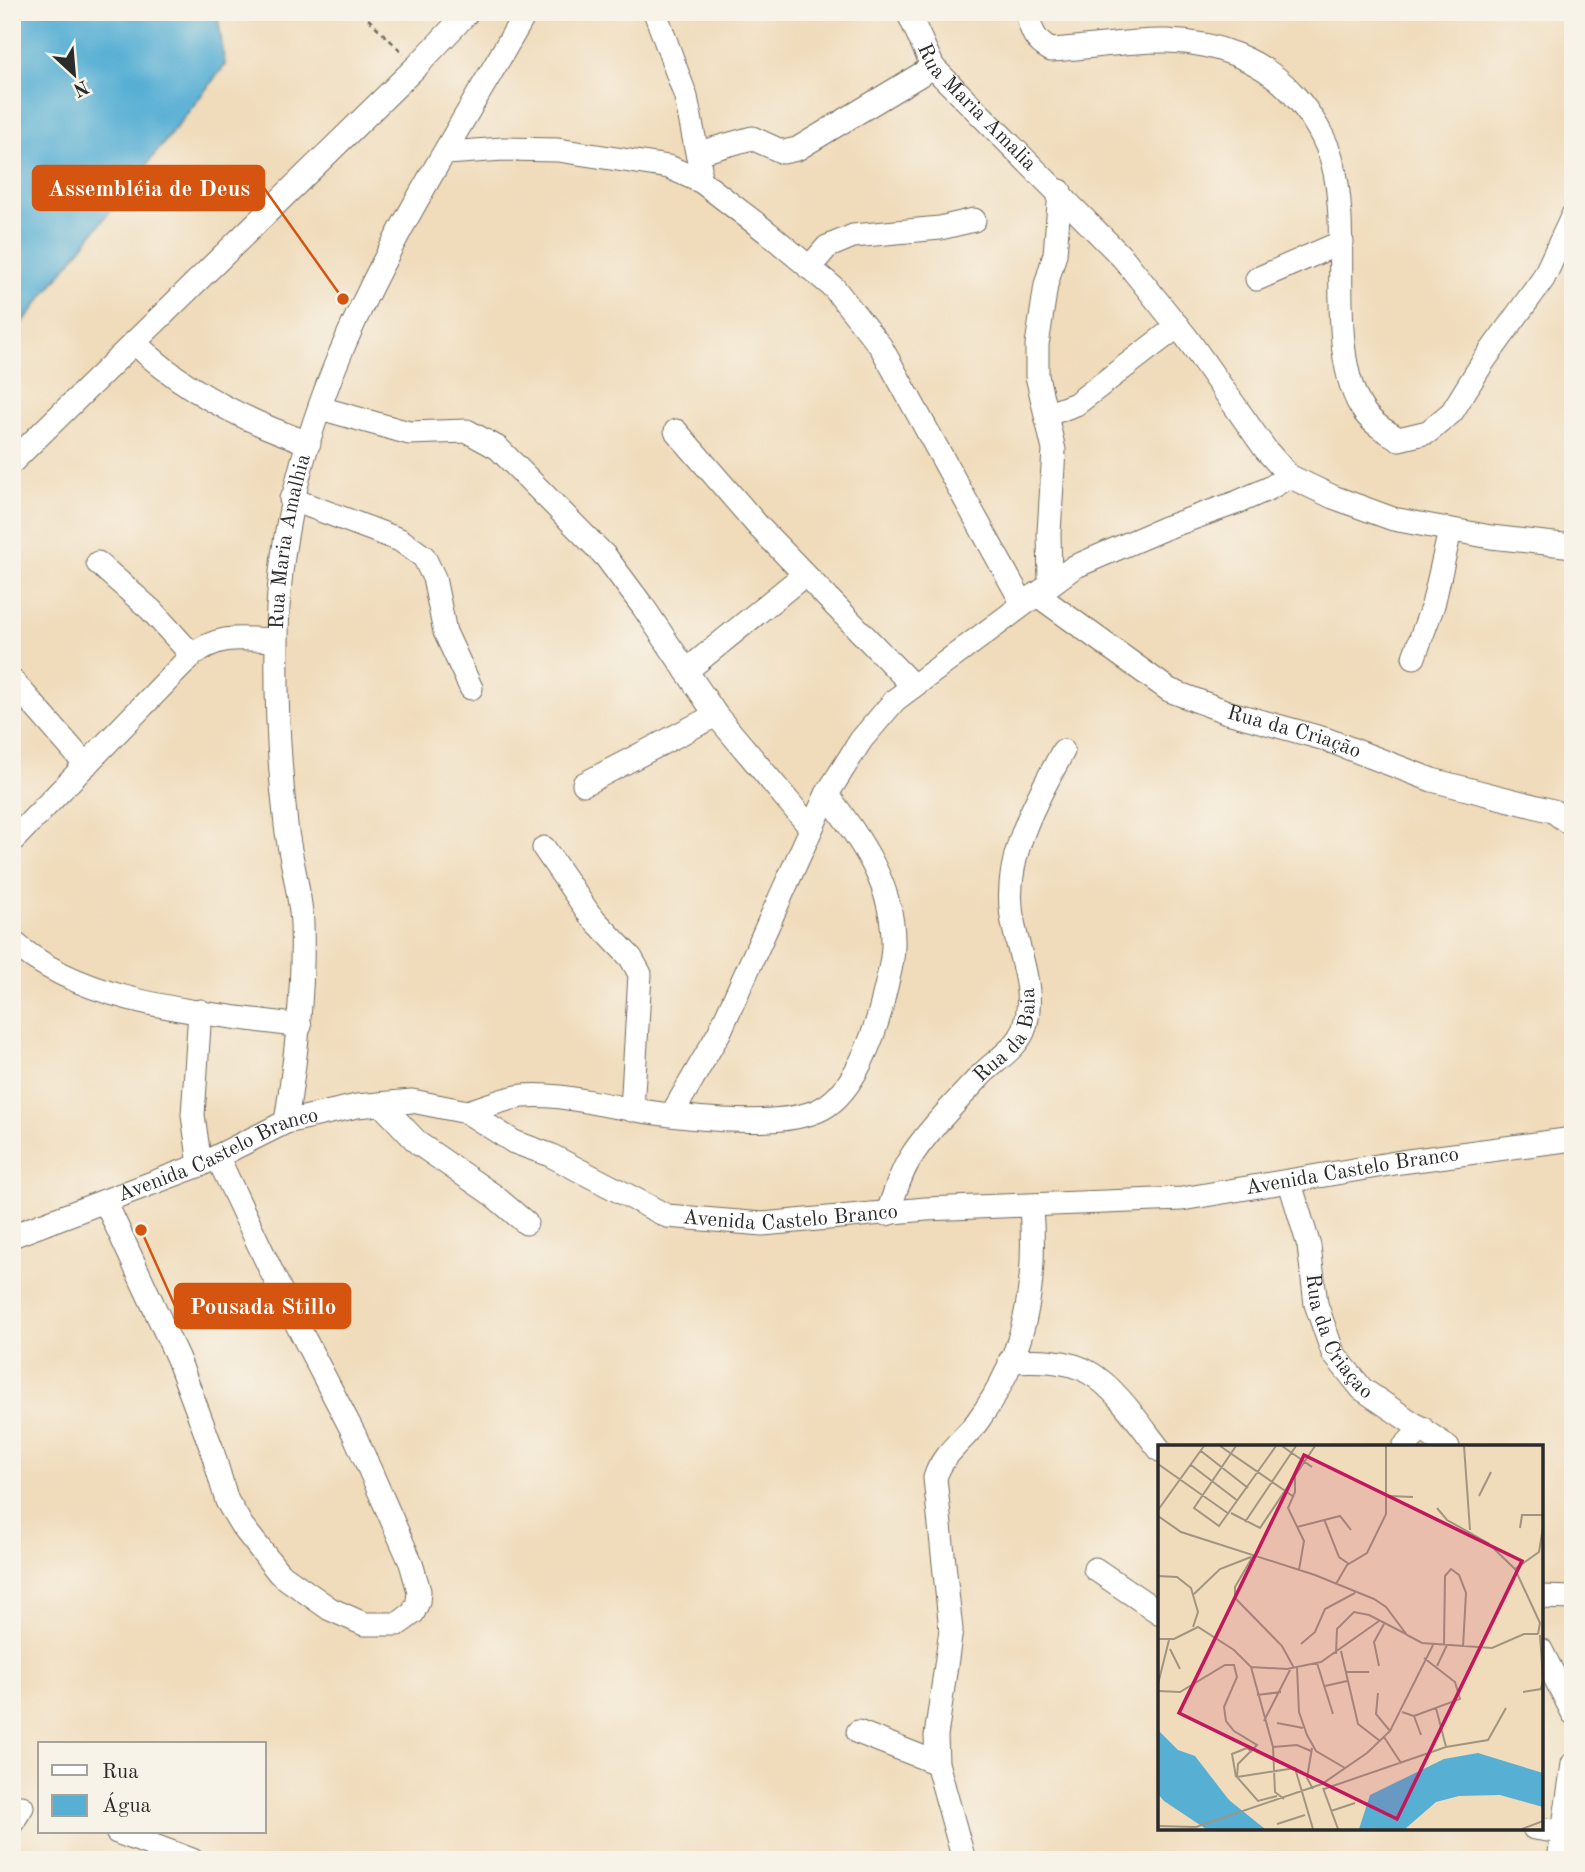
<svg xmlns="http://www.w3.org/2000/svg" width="1585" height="1872" font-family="'Old Standard TT',serif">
  <rect width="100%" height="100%" fill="#f7f3e8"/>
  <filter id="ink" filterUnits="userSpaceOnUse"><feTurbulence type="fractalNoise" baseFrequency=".0143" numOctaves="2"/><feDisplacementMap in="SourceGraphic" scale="14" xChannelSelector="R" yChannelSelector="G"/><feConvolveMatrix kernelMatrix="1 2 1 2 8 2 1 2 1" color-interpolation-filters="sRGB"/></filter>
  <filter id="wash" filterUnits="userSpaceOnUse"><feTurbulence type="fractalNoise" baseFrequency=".00686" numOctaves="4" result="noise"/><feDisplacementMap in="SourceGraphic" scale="28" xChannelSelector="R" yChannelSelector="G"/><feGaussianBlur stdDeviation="1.57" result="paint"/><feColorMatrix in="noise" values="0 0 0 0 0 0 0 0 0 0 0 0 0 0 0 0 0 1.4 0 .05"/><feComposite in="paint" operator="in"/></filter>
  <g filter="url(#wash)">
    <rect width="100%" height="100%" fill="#f0dbba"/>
    <polygon fill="#57afd4" stroke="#416d80" stroke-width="2" points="12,12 217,12 225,65 12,336"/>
  </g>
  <g filter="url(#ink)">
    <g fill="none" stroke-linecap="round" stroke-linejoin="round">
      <g stroke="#70695d" stroke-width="25">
        <g id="minor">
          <polyline points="655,12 686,97 700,168"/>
          <path id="s1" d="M908,12L933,67L1123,258L1187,338L1266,450L1289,476L1333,497L1393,519L1491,537L1573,546"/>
          <path d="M1028,12C1030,30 1035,42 1051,50C1089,48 1128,40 1167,41C1214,42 1263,59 1294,95C1311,114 1327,140 1333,164C1352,236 1324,357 1365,413C1374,425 1387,432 1399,439L1428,432L1452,412L1483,362L1543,279L1573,215"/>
          <polyline points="447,153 503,149 558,150 669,167 702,182 767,232 834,288 881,347 1023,604"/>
          <polyline points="698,153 752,138 783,152 797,149 933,67"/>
          <polyline points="809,268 827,247 853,236 940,228 974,220"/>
          <polyline points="1257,279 1342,242"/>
          <path d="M135,343C184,391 245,421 309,443"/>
          <polyline points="320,408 409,433 467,431 498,448 606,557 644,608 716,715 810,827"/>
          <polyline points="1046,415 1076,404 1178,326"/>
          <polyline points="676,431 759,527 913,686"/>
          <polyline points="12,462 417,66 468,12"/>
          <polyline points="291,499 400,540 424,557 434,578 445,632 471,688"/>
          <path d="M98,563L151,610L192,655C222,633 241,639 276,640"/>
          <polyline points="1050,583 1049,533 1054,450 1037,376 1037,345 1046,285 1055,254 1060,191"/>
          <path id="s2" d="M1036,594L1169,690L1227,712L1325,739L1432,780L1553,811L1573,826"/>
          <polyline points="1414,657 1433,605 1450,531"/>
          <polyline points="686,671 804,575"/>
          <polyline points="12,680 86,765"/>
          <polyline points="584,784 716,715"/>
          <polyline points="12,841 192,655"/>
          <polyline points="544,848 590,915 631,958 640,974 632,1110"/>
          <path d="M12,941C84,1006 208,1013 300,1026"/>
          <polyline points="381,1104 419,1144 493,1195 526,1223"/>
          <path d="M467,1112C485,1107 505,1098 523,1096C555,1093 587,1102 618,1107C667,1116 780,1132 823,1108C854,1091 874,1036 882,1004C886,984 894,962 893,941C893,883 859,838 827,794"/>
          <polyline points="672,1114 719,1033 827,794 861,740 895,700 1074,567 1165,528 1238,502 1270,488 1289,476"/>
          <path id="s3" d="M286,1122C296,1056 304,991 302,923C300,890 290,858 286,825C279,764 276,704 277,643C277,401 412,213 526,12"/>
          <polyline points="200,1165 193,1115 200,1011"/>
          <path id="s4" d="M1290,1183L1309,1246L1316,1304L1333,1353L1362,1389L1448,1447"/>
          <polyline points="105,1201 178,1359 211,1447 227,1501 242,1526 279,1573 330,1609 364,1624 398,1624 413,1613 418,1602 419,1591 411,1563 354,1434 291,1313 218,1158"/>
          <path id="s5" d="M887,1214C894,1197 899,1176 909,1160C925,1133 961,1097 982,1074C996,1060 1019,1047 1025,1027C1035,992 1021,961 1014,927C999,864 1034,805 1063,751"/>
          <path id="s6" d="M12,1236L200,1165L286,1122L357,1106L412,1101L467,1112L514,1142L550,1155L667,1216L763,1224L926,1209L1182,1199L1401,1162L1573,1139"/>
          <path d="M1010,1361C1035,1360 1068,1359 1090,1373C1116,1388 1141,1426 1160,1450"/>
          <polyline points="1404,1447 1422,1428"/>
          <polyline points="1095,1569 1160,1613"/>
          <polyline points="1541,1597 1573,1598"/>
          <polyline points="1541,1650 1573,1713"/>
          <polyline points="858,1732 937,1763"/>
          <polyline points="12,1823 22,1807"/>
          <polyline points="1534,1828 1573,1834"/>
          <polyline points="117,1832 192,1860"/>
          <path d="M964,1860L937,1763L936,1736L951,1630L935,1478C942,1454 963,1441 977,1422C1026,1356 1037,1286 1031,1207"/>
          <polyline points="1559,1860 1573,1764"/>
        </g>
      </g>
      <polyline stroke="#70695d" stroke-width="2.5" stroke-dasharray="5 5" stroke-linecap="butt" points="361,12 404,54"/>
      <use href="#minor" stroke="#fff" stroke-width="23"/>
    </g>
  </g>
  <g text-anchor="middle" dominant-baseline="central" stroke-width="7" stroke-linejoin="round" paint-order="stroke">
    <g font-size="21" fill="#2b2b2b" stroke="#f7f3e8">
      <text stroke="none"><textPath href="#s1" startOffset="119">Rua Maria Amalia</textPath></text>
      <text stroke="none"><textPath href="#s3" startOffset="584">Rua Maria Amalhia</textPath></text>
      <text stroke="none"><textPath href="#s2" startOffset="296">Rua da Criação</textPath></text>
      <text stroke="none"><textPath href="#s5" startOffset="220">Rua da Baia</textPath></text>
      <text stroke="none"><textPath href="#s6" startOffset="222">Avenida Castelo Branco</textPath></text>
      <text stroke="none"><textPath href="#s6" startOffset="1396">Avenida Castelo Branco</textPath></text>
      <text stroke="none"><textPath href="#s6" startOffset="831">Avenida Castelo Branco</textPath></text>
      <text stroke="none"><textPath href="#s4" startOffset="163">Rua da Criaçao</textPath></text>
    </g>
  </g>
  <g transform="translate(1158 1445)">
    <rect width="385" height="385" fill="#f0dbba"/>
    <path d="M0,285L20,305L37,311L71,355L107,384H48L6,356L0,349ZM320,308L385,328V362L342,350L301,351L278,357L247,384H201L212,350L286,314Z" fill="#57afd4"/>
    <path fill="none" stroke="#a19581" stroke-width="2" d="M62,1L136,52M78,1L36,63L61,81L118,1M124,1L154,22M306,1L312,85M43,6L90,43M0,19L71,69M33,20L80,56M137,31V47L130,63L146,96L141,125M231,51L255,52M321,51L333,27M279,63L289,75L330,98L357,124M0,65L46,1M73,68L102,83L157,1M0,71L23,87L157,130L216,154L228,162L249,190L264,198L334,203L366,189H380M166,74L181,112L191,119M87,77L138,1M139,82L182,71L193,85M362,83L364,70H385M95,111L77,142V153L124,201L136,223M357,124L382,178L380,189M357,124L381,107L385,82M0,131L19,132L33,143L40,167L35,182M178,139L189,120L209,108L228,69V1M36,149L62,124L93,112M382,190L385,234M0,194H16L40,182L76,205L93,222L115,302L117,347L126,354M143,199L157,187L167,164L197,148M286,200L287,131L293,124L301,130L308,148L305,202M12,204L22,224M183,206L200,279L222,296M178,209L179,184L196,167L211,170L248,189M159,218L175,269M221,221L216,197L226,179M279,221L289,200M93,222L129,224L163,217L221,176M139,222L141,267L149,290L158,306L187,323M188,227H211M0,239L11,195M167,241L189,236M0,246L22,247L67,220H76L79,232L66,262L68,276L76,286L99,300L80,319L79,332L100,356L119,351M365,247L383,244L385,235M220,248L218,269L232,286M99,250L123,247M278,263L288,302M244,267L256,271L263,290M256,271L302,254L297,237L266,213M106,276L133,223M119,278L145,283M226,292L243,318M115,302L139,300L153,306M154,303L149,333L155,344M78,332L74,309L89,303L94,307M79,332L137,323L155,384M165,343L180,384M166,344L288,302L330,295L348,263M173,366L197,358M119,379L147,370M0,381L38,382L164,339L209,308L232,286L275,200M364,384L385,376"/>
    <path fill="#c2185b" fill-opacity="0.15" stroke="#c2185b" stroke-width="3.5" d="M146,10L364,116L239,374L21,268Z"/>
    <rect width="385" height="385" fill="none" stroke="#2b2b2b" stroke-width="3.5"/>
  </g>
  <path fill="none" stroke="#d5540f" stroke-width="2.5" d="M343 299L264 188M141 1230L175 1306"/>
  <g fill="#d5540f" stroke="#f7f3e8" stroke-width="2.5">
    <circle cx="343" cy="299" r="7"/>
    <circle cx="141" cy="1230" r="7"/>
  </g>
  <g fill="#d5540f" stroke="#d5540f" stroke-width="2.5">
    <rect x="33" y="166" width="231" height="44" rx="7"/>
    <rect x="175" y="1284" width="175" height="44" rx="7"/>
  </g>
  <g font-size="23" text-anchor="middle" font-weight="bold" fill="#fff">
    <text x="149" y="196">Assembléia de Deus</text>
    <text x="263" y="1314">Pousada Stillo</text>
  </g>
  <rect width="1585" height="1872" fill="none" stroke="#f7f3e8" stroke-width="42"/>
  <rect x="38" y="1742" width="228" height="91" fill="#f7f3e8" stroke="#a5a39c" stroke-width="2"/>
  <rect x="52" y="1765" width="35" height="10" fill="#ffffff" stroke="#a5a39c" stroke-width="2"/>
  <text x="102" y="1778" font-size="21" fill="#2b2b2b">Rua</text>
  <rect x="52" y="1795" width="35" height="21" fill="#57afd4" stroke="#a5a39c" stroke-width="2"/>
  <text x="102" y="1812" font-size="21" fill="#2b2b2b">Água</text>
  <g transform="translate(74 74) rotate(154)" stroke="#f7f3e8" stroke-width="5" paint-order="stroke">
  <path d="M0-5L12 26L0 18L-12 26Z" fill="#2b2b2b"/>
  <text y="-10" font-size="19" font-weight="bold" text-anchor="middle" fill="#2b2b2b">N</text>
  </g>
</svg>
